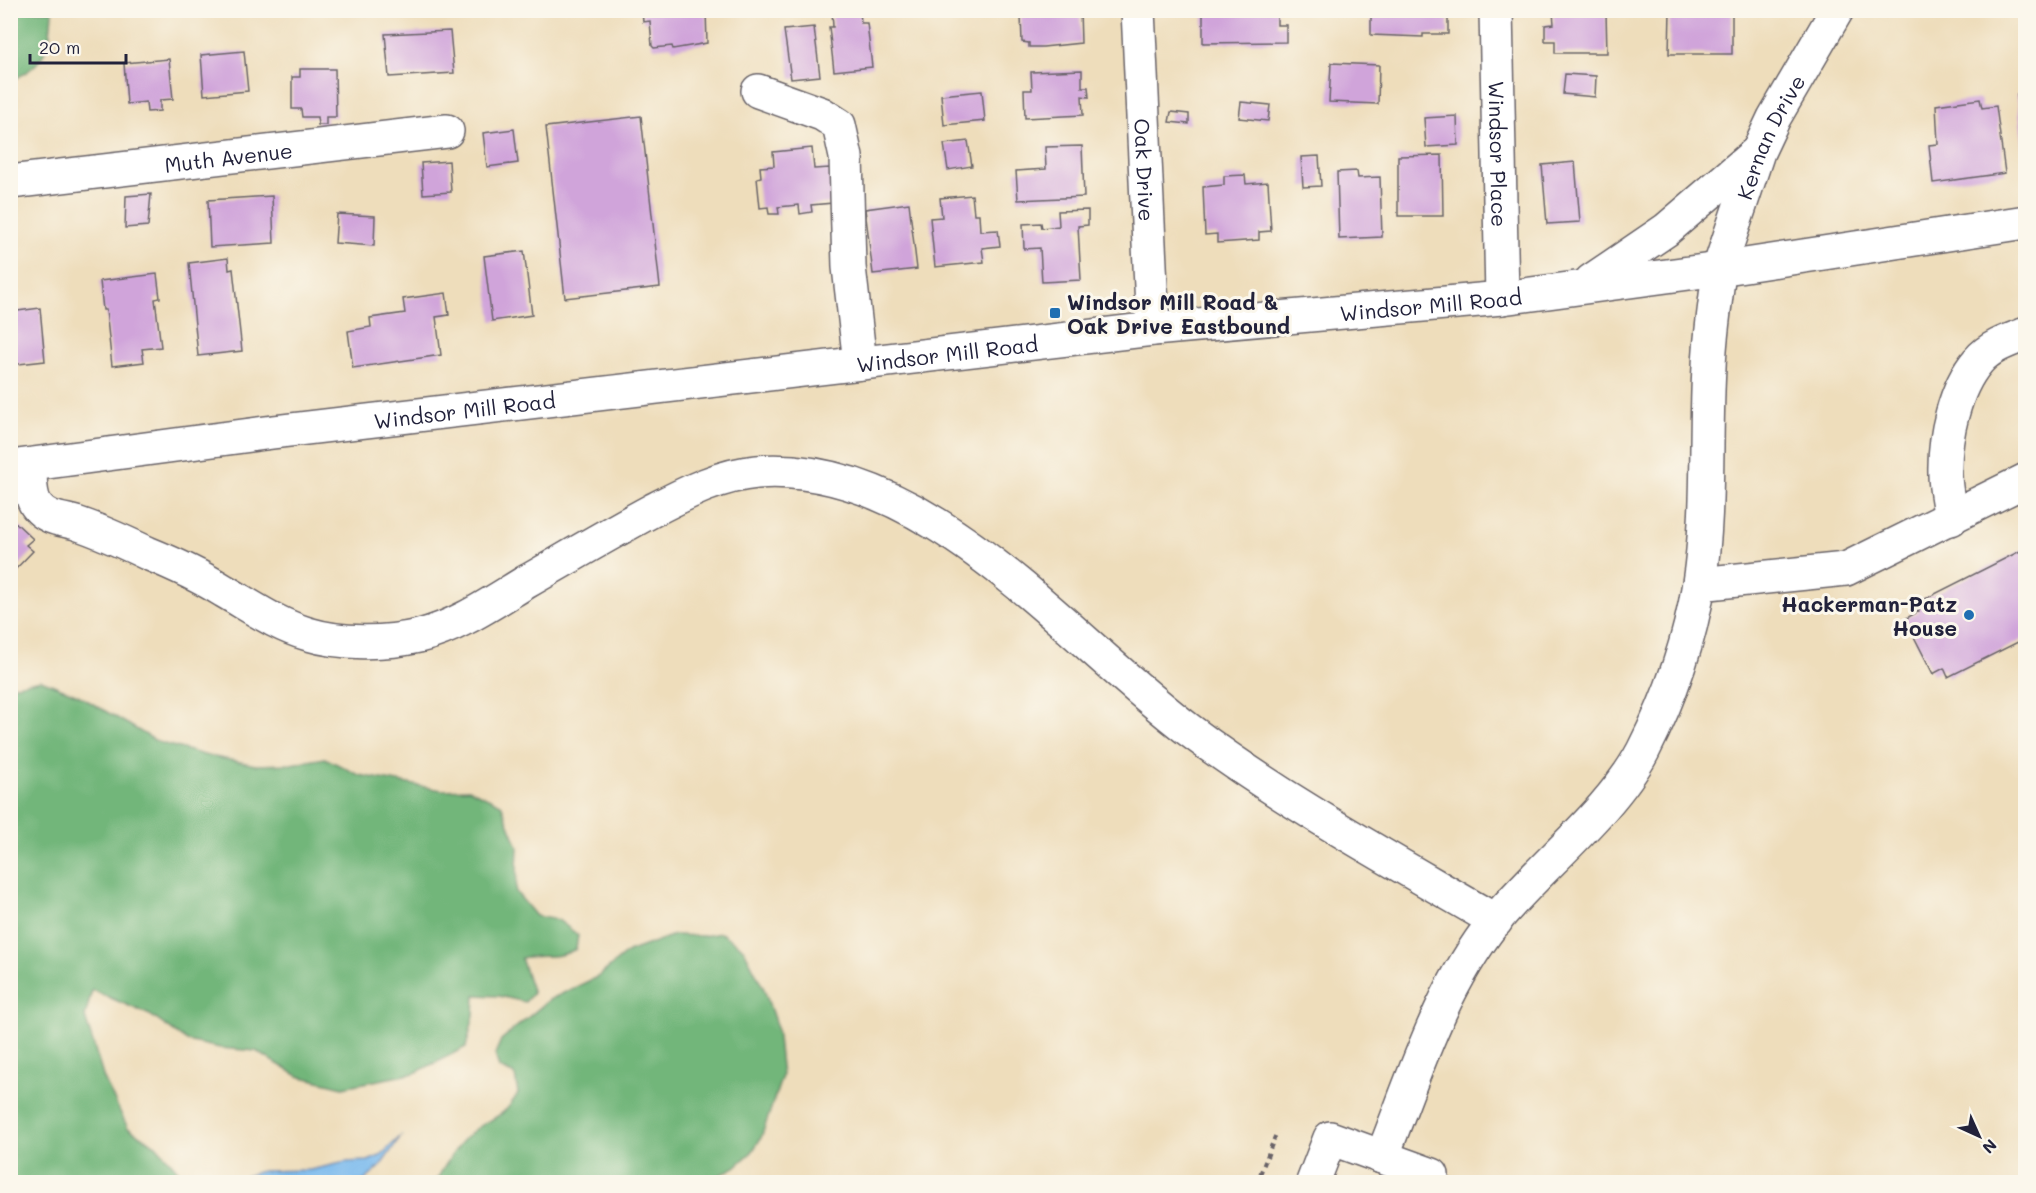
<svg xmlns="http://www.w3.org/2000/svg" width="2036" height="1193" font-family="Mali,sans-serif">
  <rect width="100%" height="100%" fill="#fbf7ec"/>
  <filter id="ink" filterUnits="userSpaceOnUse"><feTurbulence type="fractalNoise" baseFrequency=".0167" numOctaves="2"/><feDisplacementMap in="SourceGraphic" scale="12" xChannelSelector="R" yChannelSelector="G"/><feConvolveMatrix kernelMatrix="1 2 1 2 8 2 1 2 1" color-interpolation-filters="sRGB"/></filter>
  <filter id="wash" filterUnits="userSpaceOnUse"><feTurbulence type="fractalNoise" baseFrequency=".008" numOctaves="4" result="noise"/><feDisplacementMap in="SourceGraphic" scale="24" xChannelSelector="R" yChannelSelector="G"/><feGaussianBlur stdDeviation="1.35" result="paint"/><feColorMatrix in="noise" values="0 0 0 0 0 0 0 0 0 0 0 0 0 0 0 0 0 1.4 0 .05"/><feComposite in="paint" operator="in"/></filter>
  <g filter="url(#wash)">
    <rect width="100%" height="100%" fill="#edb"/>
    <g fill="#72b67a" stroke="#4a6c5a" stroke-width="1.5">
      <path d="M11,10L52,11C50,48 46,64 11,81Z"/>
      <path d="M41,680L78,695L158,742L204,755L256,765L291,764L325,758L359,775L442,790L469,789L501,804L518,847L516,892L536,916L558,920L578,935L576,949C556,960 543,954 521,958L533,993L525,1002L499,996L475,995L474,1015L466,1047L415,1073L343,1087L298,1076L256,1051L220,1048L187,1041L150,1015L92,990L85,1017L104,1079L128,1128L156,1145L188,1182H11V686Z"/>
      <path d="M721,933L743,948L764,989L777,1028L782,1076L761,1138L752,1152L735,1167L707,1182H435C446,1165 455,1146 472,1132C493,1115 502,1121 518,1093L515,1075L499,1068L495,1054L501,1040L549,1000L599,976L628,952L674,935L703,936Z"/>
    </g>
    <polygon fill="#79b9ed" stroke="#4e6e94" stroke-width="1.5" points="402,1135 379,1168 363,1182 251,1182 246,1176 262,1171 310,1170 346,1162 368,1161 380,1156"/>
    <g id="blocks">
      <g fill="#d0a4da">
        <polygon points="642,10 706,10 707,43 673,49 672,46 654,48 652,46 650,21 643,22"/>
        <polygon points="860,10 861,23 867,23 872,67 834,71 829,27 833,27 832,11"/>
        <polygon points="1027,10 1080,10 1081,43 1043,47 1029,47 1029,43 1022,42 1021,16 1028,15"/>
        <polygon points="1203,10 1277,10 1277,25 1286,25 1286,42 1203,43"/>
        <polygon points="1371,10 1439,10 1439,17 1448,17 1448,34 1423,34 1423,37 1371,35"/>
        <polygon points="1670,10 1732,11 1732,54 1669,54"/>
        <polygon points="1553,12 1606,12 1607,53 1555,53 1555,41 1545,41 1545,25 1554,24"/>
        <polygon points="814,27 820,76 791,79 784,30"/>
        <polygon points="450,31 454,73 389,77 385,34"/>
        <polygon points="244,51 248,91 204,95 201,55"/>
        <polygon points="169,59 173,99 160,100 160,111 147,112 146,102 127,104 124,63"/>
        <polygon points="1331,63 1379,65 1378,104 1329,102"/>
        <polygon points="300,69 335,69 336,117 326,117 326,125 318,125 317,117 302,117 301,109 292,109 292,77 300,77"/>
        <polygon points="1082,70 1082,87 1088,87 1089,97 1082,96 1083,115 1025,118 1024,90 1032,90 1031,72"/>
        <polygon points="1565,74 1596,76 1595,97 1563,94"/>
        <polygon points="982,91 985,121 944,125 941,95"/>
        <polygon points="2026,93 2026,153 2024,154 2017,94"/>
        <polygon points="1980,99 1982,108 1996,106 2005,173 1933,183 1929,145 1938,144 1936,105"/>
        <polygon points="1241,102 1270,105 1268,121 1239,118"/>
        <polygon points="1171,112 1189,114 1189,124 1169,122"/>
        <polygon points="641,116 660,287 565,298 546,127"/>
        <polygon points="1457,116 1458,145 1426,147 1424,118"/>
        <polygon points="514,129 518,163 487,167 483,133"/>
        <polygon points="968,141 972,166 948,170 944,144"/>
        <polygon points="1082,146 1084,197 1018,200 1016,171 1046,169 1045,147"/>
        <polygon points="812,148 814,169 830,168 833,203 811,205 812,212 800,214 799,205 778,207 779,214 769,214 768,207 760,208 757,178 761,177 760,167 774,166 773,152"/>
        <polygon points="1442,155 1443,216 1398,216 1398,156"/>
        <polygon points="1319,156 1321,186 1303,187 1301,157"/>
        <polygon points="449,161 451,192 423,194 421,163"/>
        <polygon points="1575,162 1580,222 1547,224 1542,165"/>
        <polygon points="1357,171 1358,178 1380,177 1382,237 1339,239 1337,172"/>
        <polygon points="1245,175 1246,184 1268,182 1271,231 1259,232 1259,240 1217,243 1217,234 1205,235 1203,187 1224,185 1224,176"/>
        <polygon points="151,194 148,226 125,228 126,196"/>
        <polygon points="972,195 974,214 979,214 980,231 998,230 1000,246 982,248 984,262 935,267 930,218 942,217 940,198"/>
        <polygon points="272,196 274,243 210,247 208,200"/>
        <polygon points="909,203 917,269 873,274 865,209"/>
        <polygon points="1088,210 1088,225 1078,226 1081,280 1042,282 1040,248 1024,249 1023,224 1041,223 1042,228 1059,226 1058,211"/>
        <polygon points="337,214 375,216 374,246 335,243"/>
        <polygon points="524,251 532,315 492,321 484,256"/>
        <polygon points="228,258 229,270 233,269 242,351 198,356 189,263"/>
        <polygon points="157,274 160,298 155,299 161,347 142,349 144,362 112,366 106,310 103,310 100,281"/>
        <polygon points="446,293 449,315 436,317 441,355 353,368 348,331 371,327 370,318 405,313 403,299"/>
        <polygon points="40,308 45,361 10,365 10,312"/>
        <polygon points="16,523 33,539 26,545 33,551 10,575 10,530"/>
        <polygon points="2026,548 2026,638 1948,677 1944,668 1933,674 1905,619 1919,611 1915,604"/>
      </g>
    </g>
  </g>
  <g filter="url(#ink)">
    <use href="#blocks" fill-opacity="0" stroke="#696368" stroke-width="1.5"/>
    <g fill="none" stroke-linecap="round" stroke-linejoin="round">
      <g stroke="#696368" stroke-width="36">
        <g id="minor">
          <path id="s1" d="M1138,10L1153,329"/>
          <path id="s2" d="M1496,10L1502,298"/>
          <polyline points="758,91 822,114 839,125 846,157 849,267 860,363"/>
          <path id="s3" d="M10,182L447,131"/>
          <path d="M29,465C31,478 29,496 37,506C47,519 62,519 76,523C100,531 124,542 147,553C174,564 200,576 224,591C252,607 277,625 308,634C341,644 384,644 419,636C457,627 493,602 526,582C568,558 610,533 653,510C686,493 720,475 757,472C926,459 1066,638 1189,730C1285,802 1392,860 1496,921"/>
          <path d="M1951,519C1949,504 1945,489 1945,474C1944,438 1954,389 1978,361C1989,347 2010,340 2026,334"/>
          <polyline points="1699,584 1846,569 2026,480"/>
          <path d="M1382,1157C1414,1077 1440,990 1494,922C1538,868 1611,812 1643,751C1669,700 1690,641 1699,583C1710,512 1705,438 1709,367C1710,334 1716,301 1719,269"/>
          <polyline points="1313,1182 1330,1138 1432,1175 1430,1182"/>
        </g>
      </g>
      <g stroke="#696368" stroke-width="36">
        <g id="major">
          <path id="s4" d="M1719,269L1758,152L1774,118L1837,10"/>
          <polyline points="1591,281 1666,230 1756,153"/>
          <path id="s5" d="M10,467L273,432L1153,329L1502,298L1719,269L2026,222"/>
        </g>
      </g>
      <polyline stroke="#696368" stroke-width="4" stroke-dasharray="4.5 4.5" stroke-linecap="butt" points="1257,1182 1276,1134"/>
      <use href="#minor" stroke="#fff" stroke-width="33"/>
      <use href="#major" stroke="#fff" stroke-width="33"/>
    </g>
  </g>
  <g fill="#1f6fb2" stroke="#fbf7ec" stroke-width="2">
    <rect x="1049" y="307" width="12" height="12" rx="3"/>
    <circle cx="1969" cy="615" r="6"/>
  </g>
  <g text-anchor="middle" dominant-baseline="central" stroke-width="6" stroke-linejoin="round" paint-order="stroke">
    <g font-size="21" fill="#22223b" stroke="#fbf7ec">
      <text stroke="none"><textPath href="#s4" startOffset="142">Kernan Drive</textPath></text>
      <text stroke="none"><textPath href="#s2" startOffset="144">Windsor Place</textPath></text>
      <text stroke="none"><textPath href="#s3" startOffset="220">Muth Avenue</textPath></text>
      <text stroke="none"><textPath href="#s1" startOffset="160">Oak Drive</textPath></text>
      <text stroke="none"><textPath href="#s5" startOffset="1430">Windsor Mill Road</textPath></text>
      <text stroke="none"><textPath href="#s5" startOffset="944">Windsor Mill Road</textPath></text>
      <text stroke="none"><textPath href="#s5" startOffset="458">Windsor Mill Road</textPath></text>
    </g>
    <g font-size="21" font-weight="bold" fill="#22223b" stroke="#fbf7ec" text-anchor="start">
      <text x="1067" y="301">Windsor Mill Road &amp;<tspan x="1067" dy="24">Oak Drive Eastbound</tspan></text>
      <text x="1957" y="603" text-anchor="end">Hackerman-Patz<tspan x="1957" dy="24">House</tspan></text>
    </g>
  </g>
  <rect width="2036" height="1193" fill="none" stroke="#fbf7ec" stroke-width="36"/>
  <g transform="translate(1979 1136) rotate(135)" stroke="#fbf7ec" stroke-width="4.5" paint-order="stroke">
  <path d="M0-4.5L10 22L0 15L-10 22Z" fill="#22223b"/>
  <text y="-9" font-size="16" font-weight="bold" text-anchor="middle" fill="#22223b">N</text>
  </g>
  <path d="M30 54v9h96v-9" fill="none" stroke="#22223b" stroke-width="3"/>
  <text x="39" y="54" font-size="18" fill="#22223b" stroke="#fbf7ec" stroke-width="4.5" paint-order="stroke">20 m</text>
</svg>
